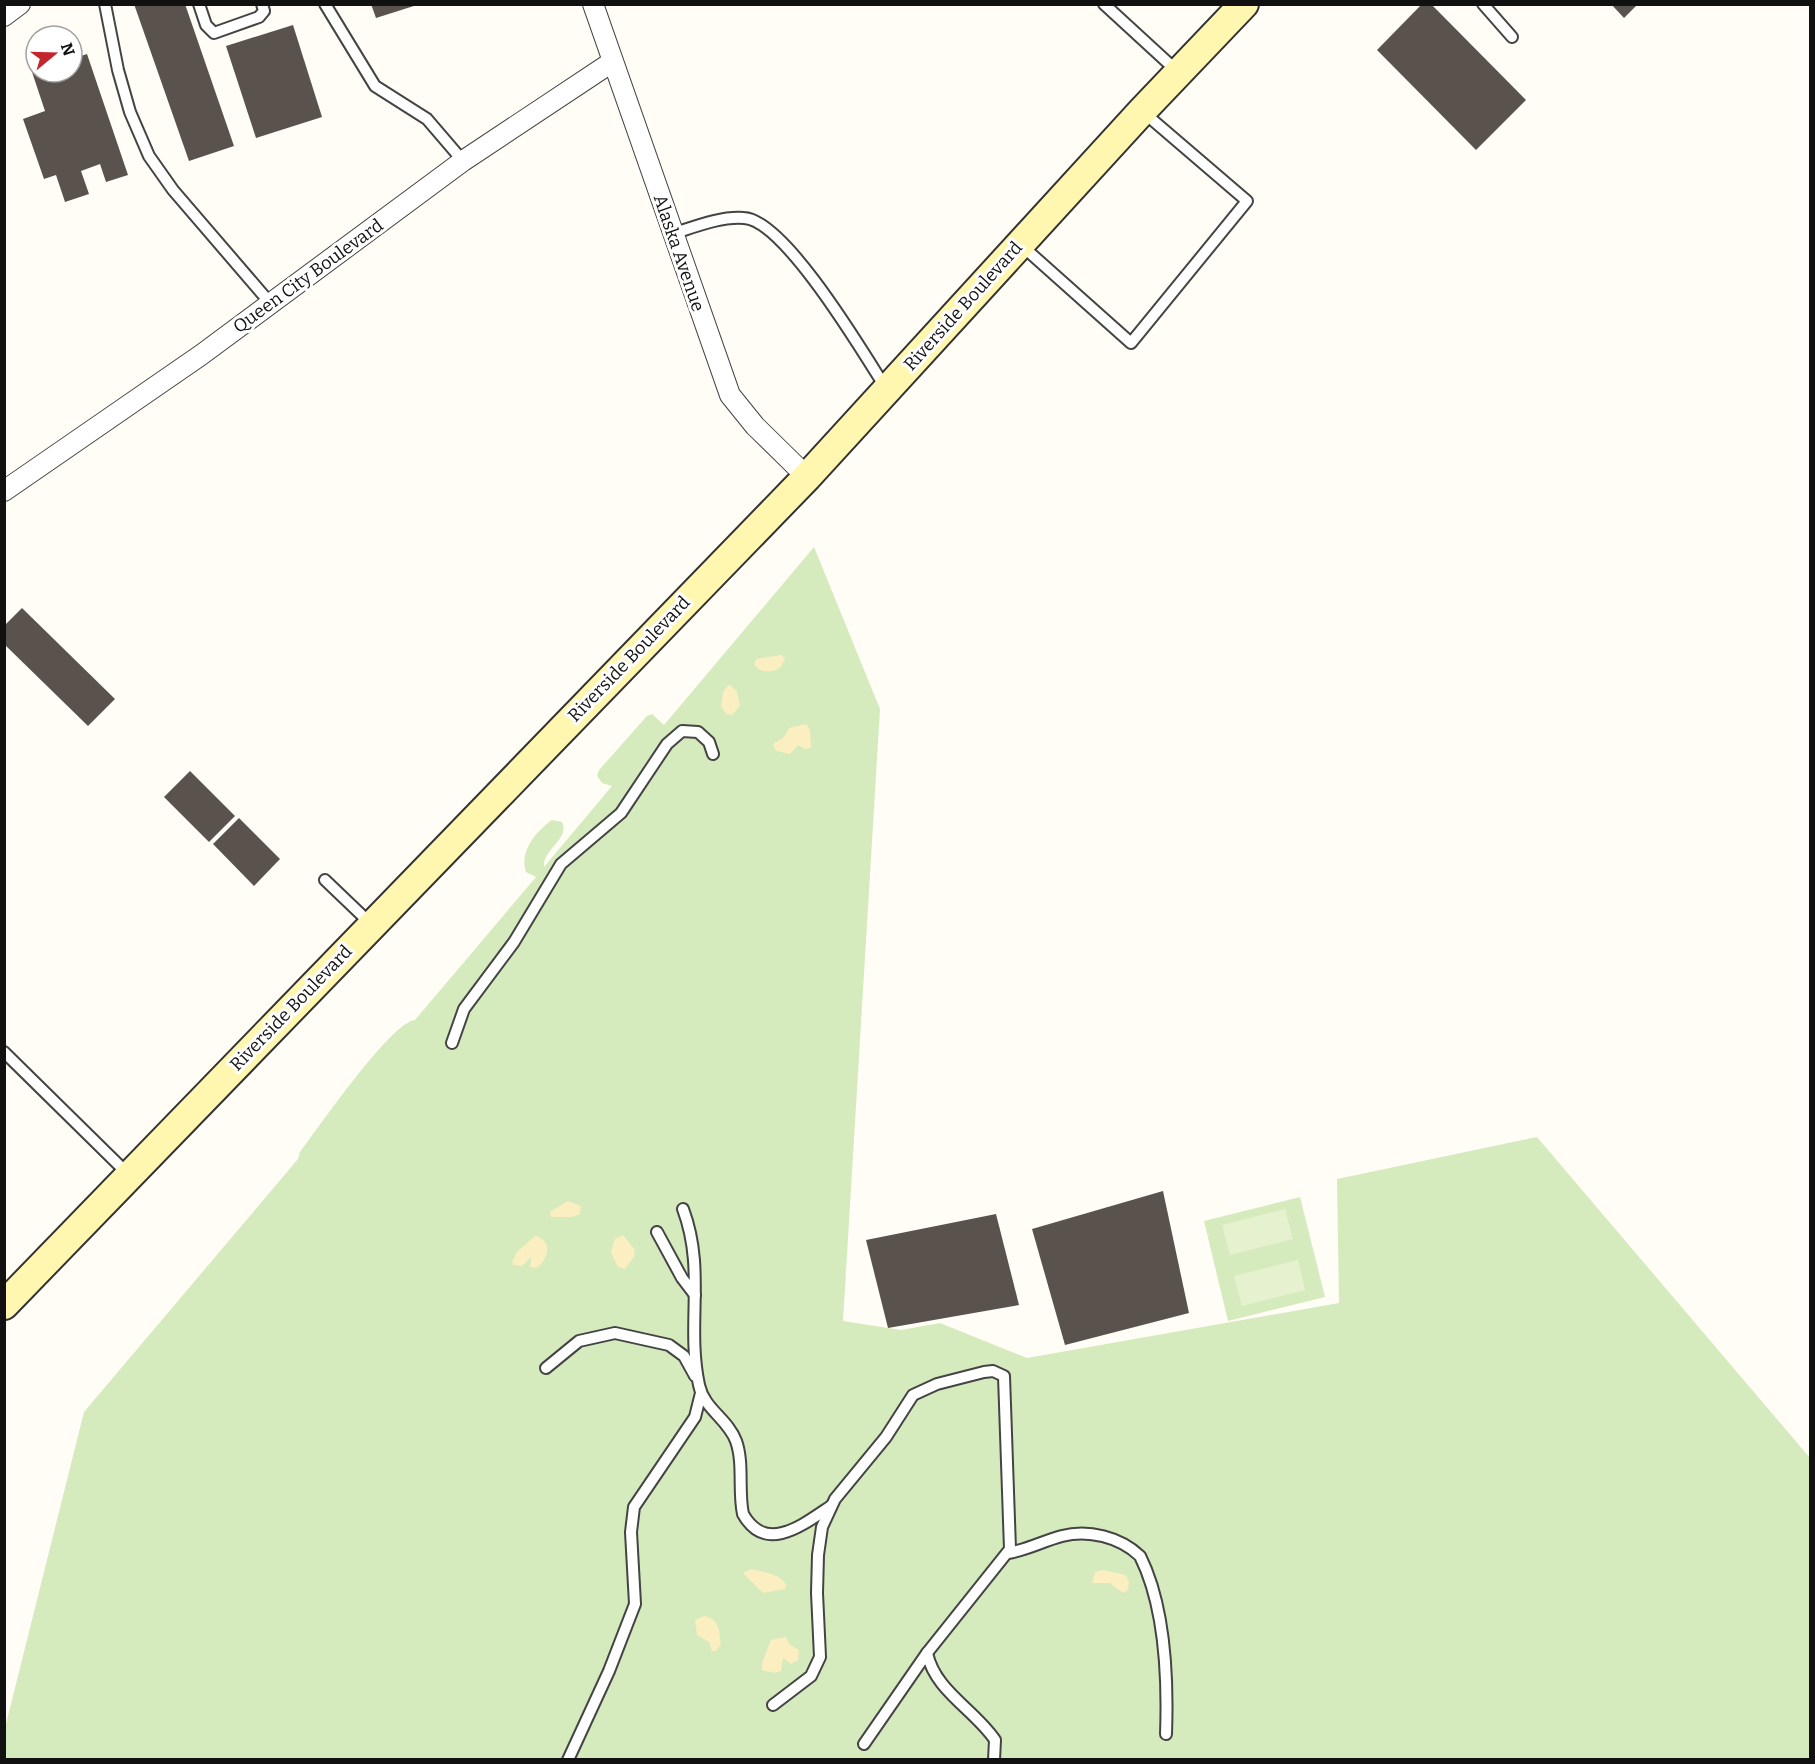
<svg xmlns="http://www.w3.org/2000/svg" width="1815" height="1764" font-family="Bitter,serif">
  <rect width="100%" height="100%" fill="#fffdf5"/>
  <g fill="#d5ebbd">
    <path d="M814,547L880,709L843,1321L901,1330L940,1323L1027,1358L1339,1303L1337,1179L1537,1137L1810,1458V1759L5,1760V1728L84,1412L298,1159L300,1152C319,1127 391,1022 415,1020L536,877L526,872C519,852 536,831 552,820L562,822C570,840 543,848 544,867L612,786L602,783L597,776L599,770L647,716L652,714L664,725Z"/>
    <polygon points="1300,1197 1325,1297 1228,1321 1204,1221"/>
  </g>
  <g fill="#fbeec1">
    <path d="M781,655L785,658L781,667C772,673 761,674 754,664L756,659Z"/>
    <polygon points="729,684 737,691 740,706 732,715 726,714 721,707 723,692"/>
    <polygon points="806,724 810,730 811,748 805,749 798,745 790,754 776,751 773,744 784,737 789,728"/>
    <polygon points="568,1201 581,1206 580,1214 572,1217 551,1217 550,1212"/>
    <polygon points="623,1235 635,1250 634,1257 625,1269 618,1267 611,1252 615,1239"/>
    <path d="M535,1236C554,1241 548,1259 537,1268L530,1267L531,1257L522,1266L514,1265L512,1262L517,1252Z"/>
    <path d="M751,1569C763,1572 778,1573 786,1584L785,1589L763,1593L743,1573Z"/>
    <polygon points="1102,1570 1126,1575 1129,1582 1128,1590 1123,1593 1110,1583 1092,1583 1095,1572"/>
    <path d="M704,1616C720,1619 719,1631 721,1644L716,1651H712L709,1642L697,1635L695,1620Z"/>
    <polygon points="786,1637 789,1644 799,1650 798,1660 791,1664 783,1658 781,1671 775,1673 762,1670 762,1663 771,1640"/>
  </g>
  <g fill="#e6f2cf">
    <polygon points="1285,1209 1293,1239 1230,1255 1222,1225"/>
    <polygon points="1298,1260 1305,1290 1242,1306 1234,1276"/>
  </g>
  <g fill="#5a524d">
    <polygon points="134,4 185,4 234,146 189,161"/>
    <polygon points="371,4 417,4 417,5 376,18"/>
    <polygon points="1422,4 1431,4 1526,100 1476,150 1377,50"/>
    <polygon points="1611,4 1638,4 1624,18"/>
    <polygon points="293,25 322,117 256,138 226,46"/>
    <polygon points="87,54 128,175 106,182 100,164 81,171 89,194 65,202 56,175 44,179 23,119 45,111 32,72 72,72 72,59"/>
    <polygon points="22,608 115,699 88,726 4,644 4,626"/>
    <polygon points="190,771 235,816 209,842 164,797"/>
    <polygon points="239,818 280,859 254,886 213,844"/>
    <polygon points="1163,1191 1189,1313 1065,1345 1032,1229"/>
    <polygon points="996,1214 1019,1305 888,1328 866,1240"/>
  </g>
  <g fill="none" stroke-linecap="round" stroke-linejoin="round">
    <g stroke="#444" stroke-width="14">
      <g id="service">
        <polyline points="105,4 118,70 130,112 149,156 173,190 271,304"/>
        <polyline points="199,4 206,25 214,33 259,17 264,11 262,4"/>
        <polyline points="325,4 375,86 427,119 463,161"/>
        <polyline points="1104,4 1178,72"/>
        <polyline points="1483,4 1512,37"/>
        <path d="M672,234C694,227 721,216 744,218C785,220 864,354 887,390"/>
        <polyline points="1020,244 1131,343 1247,201 1142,111"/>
        <polyline points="325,880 371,924"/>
        <polyline points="452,1043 464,1009 514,942 561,864 621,813 667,744 682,731 698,732 709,742 713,754"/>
        <polyline points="4,1052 128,1174"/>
        <path d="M683,1209C706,1270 686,1324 699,1385C704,1409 728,1419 736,1441C744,1463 738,1491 743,1514C766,1555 804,1524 831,1506"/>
        <polyline points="657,1232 682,1278 695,1295"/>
        <polyline points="546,1368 579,1341 615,1333 669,1345 684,1356 695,1376"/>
        <path d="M1008,1553C1027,1550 1043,1541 1062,1536C1088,1529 1120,1537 1140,1556C1165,1606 1168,1679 1166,1734"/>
        <path d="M773,1705L811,1676L820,1657L817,1593L818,1555L822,1527L835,1499L886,1437L913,1395L937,1384L984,1372L993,1371L1004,1376L1010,1549L927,1653C935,1691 974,1709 995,1740L994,1760"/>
        <polyline points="864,1744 927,1653"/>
        <polyline points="568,1760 609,1671 635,1604 631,1532 634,1507 695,1417 701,1393"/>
      </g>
    </g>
    <g stroke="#444" stroke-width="22">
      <g id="minor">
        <polyline points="593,4 730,395 755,426 807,477"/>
        <polyline points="4,16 20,4"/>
        <polyline points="4,491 201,355 463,161 612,62"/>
      </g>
    </g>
    <g stroke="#333" stroke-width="32">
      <polyline id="secondary" points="4,1305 807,477 1142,111 1244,4"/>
    </g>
    <use href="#service" stroke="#fff" stroke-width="10"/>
    <use href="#minor" stroke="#fff" stroke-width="20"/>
    <use href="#secondary" stroke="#fff6b0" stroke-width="28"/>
  </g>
  <g text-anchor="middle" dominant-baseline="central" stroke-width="6" stroke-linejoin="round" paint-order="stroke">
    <g font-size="18" fill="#111" stroke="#fff">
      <text transform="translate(679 253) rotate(71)">Alaska Avenue</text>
      <text transform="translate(308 276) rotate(-36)">Queen City Boulevard</text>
      <text transform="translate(963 306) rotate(-48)">Riverside Boulevard</text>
      <text transform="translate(629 659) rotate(-46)">Riverside Boulevard</text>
      <text transform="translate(291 1008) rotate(-46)">Riverside Boulevard</text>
    </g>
  </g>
  <rect width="1815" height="1764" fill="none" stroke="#111111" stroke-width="12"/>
  <g transform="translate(54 54) rotate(71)"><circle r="28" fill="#ffffff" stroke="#a0a0a0" stroke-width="1.5"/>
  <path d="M0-4.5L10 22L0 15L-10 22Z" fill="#c4262e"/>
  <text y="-9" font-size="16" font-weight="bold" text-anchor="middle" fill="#111111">N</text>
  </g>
</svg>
